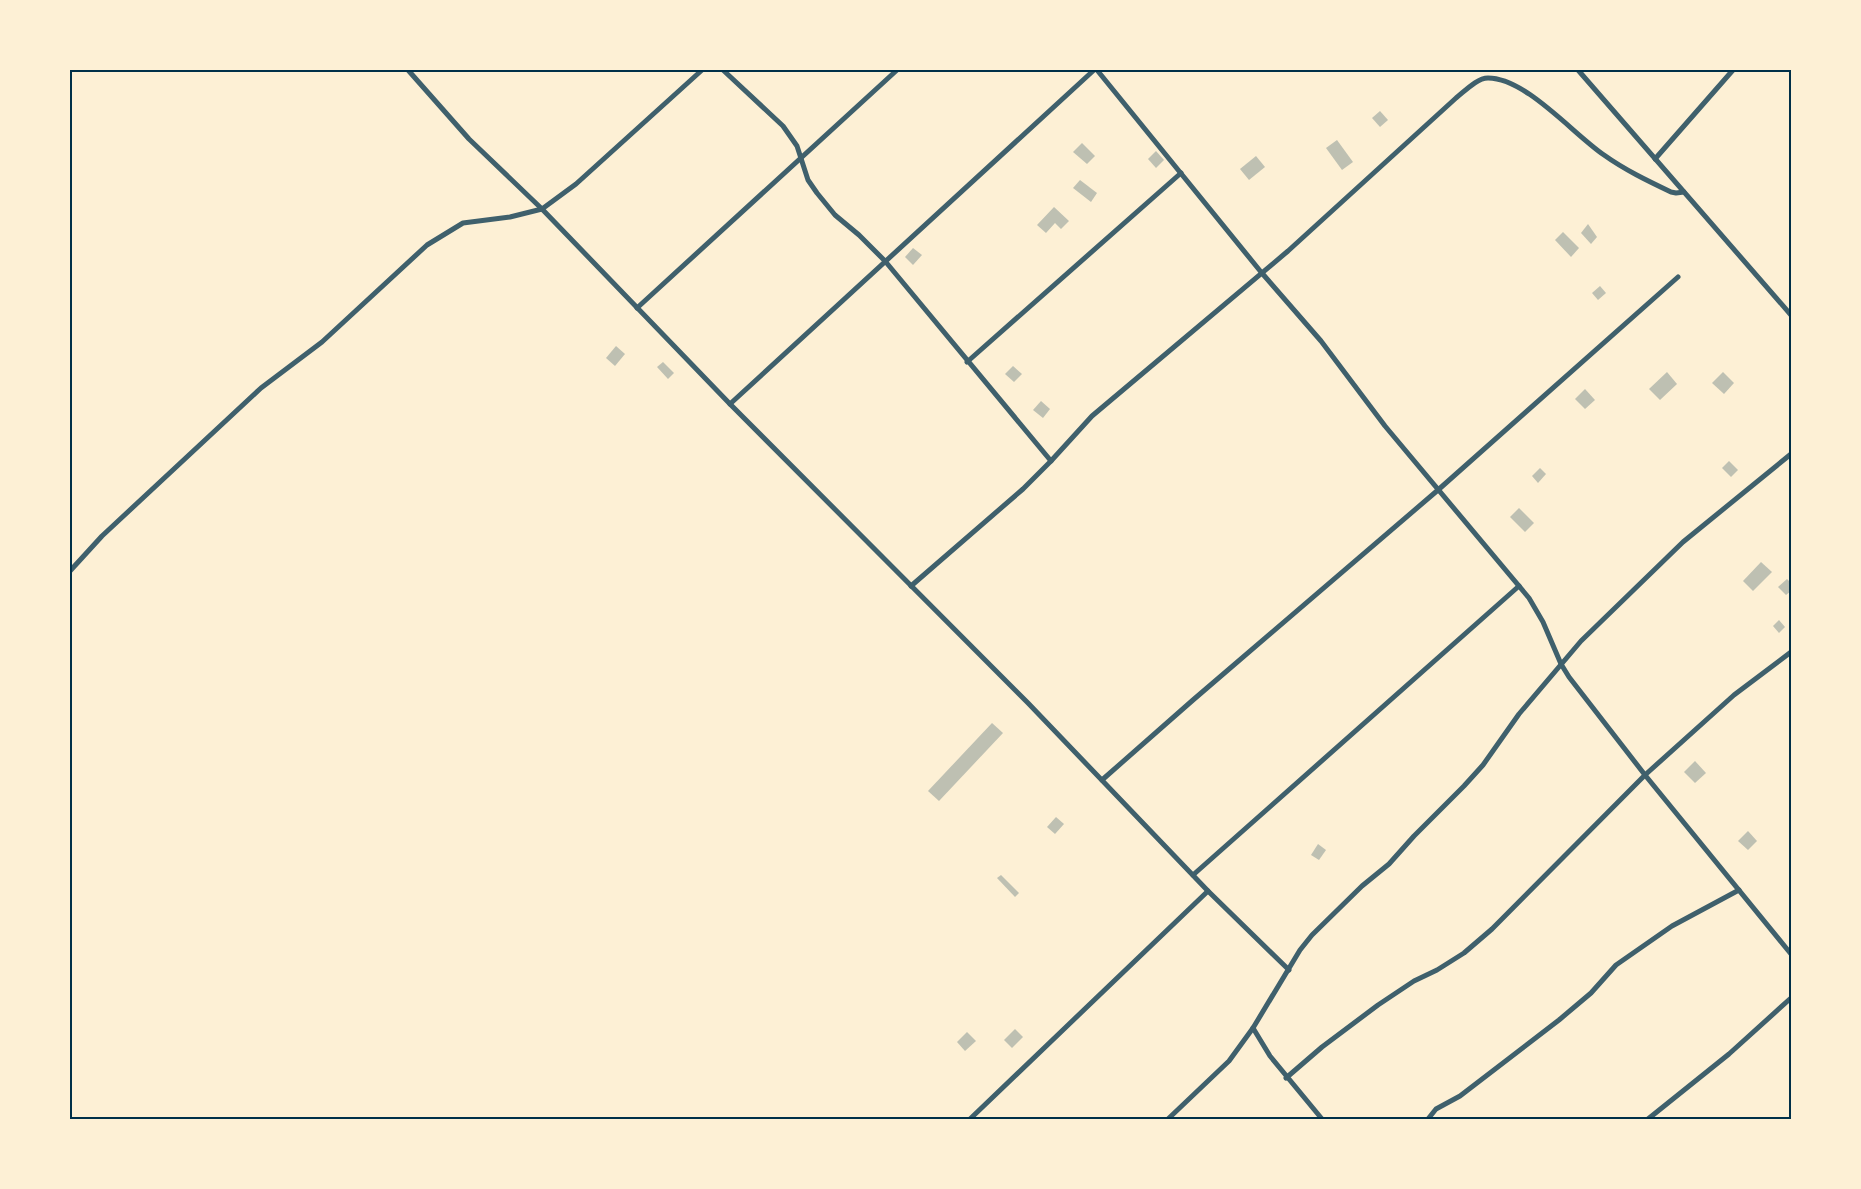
<svg xmlns="http://www.w3.org/2000/svg" width="1861" height="1189" font-family="'Alegreya Sans',sans-serif">
  <rect width="100%" height="100%" fill="#fdf0d5"/>
  <g fill="#bec0b2">
    <polygon points="1380,111 1388,120 1380,127 1372,118"/>
    <polygon points="1337,140 1353,162 1342,170 1326,148"/>
    <polygon points="1082,143 1095,156 1087,164 1073,152"/>
    <polygon points="1156,151 1164,160 1156,168 1148,159"/>
    <polygon points="1256,156 1265,167 1249,180 1240,169"/>
    <polygon points="1080,180 1097,193 1091,202 1073,188"/>
    <polygon points="1054,207 1069,221 1061,229 1055,223 1046,233 1037,225"/>
    <polygon points="1588,224 1597,237 1591,244 1581,233"/>
    <polygon points="1563,232 1579,248 1571,257 1555,240"/>
    <polygon points="913,248 922,255 913,265 905,257"/>
    <polygon points="1600,286 1606,293 1598,300 1592,293"/>
    <polygon points="616,346 625,354 615,366 606,358"/>
    <polygon points="663,362 674,373 668,379 657,367"/>
    <polygon points="1013,366 1022,374 1014,382 1005,374"/>
    <polygon points="1667,372 1677,384 1660,400 1649,389"/>
    <polygon points="1723,372 1734,383 1724,394 1712,383"/>
    <polygon points="1585,389 1595,400 1585,409 1575,399"/>
    <polygon points="1041,401 1050,409 1043,418 1033,410"/>
    <polygon points="1729,461 1738,470 1731,477 1722,468"/>
    <polygon points="1540,468 1546,474 1538,483 1532,476"/>
    <polygon points="1519,508 1534,523 1525,532 1510,517"/>
    <polygon points="1761,562 1772,572 1753,591 1743,581"/>
    <polygon points="1787,579 1791,583 1791,591 1786,595 1778,587"/>
    <polygon points="1779,620 1785,627 1779,633 1773,626"/>
    <polygon points="992,723 1003,733 939,801 928,791"/>
    <polygon points="1695,761 1706,773 1695,783 1684,772"/>
    <polygon points="1056,817 1064,824 1055,834 1047,827"/>
    <polygon points="1748,831 1757,841 1748,850 1738,841"/>
    <polygon points="1318,844 1326,850 1319,860 1311,855"/>
    <polygon points="1001,875 1019,893 1015,897 997,878"/>
    <polygon points="1015,1029 1023,1037 1012,1048 1004,1040"/>
    <polygon points="967,1032 976,1041 965,1051 957,1042"/>
  </g>
  <g fill="none" stroke-linecap="round" stroke-linejoin="round">
    <g stroke="#3f606c" stroke-width="5">
      <polyline points="408,70 469,139 542,209 730,404 1028,703 1208,891 1289,970"/>
      <polyline points="723,70 783,126 797,146 808,180 817,193 835,215 859,235 885,261 1051,461"/>
      <polyline points="1097,70 1261,272 1321,341 1385,426 1529,598 1543,622 1561,664 1569,677 1645,775 1791,954"/>
      <polyline points="1578,70 1791,315"/>
      <polyline points="1655,159 1733,70"/>
      <polyline points="637,308 897,70"/>
      <polyline points="967,362 1181,173"/>
      <polyline points="730,404 1094,70"/>
      <polyline points="70,571 102,536 261,388 322,342 427,245 463,223 510,217 542,209 576,184 702,70"/>
      <path d="M911,586L1023,489L1051,461L1092,416L1288,251L1456,98C1465,91 1477,78 1488,78C1526,78 1573,134 1604,155C1625,170 1648,181 1671,192L1676,193L1684,192"/>
      <polyline points="1102,780 1193,700 1438,490 1678,277"/>
      <polyline points="1193,875 1519,586"/>
      <polyline points="1253,1028 1270,1056 1322,1119"/>
      <polyline points="1286,1078 1322,1047 1378,1005 1414,981 1437,970 1464,953 1492,929 1645,775 1734,695 1791,652"/>
      <polyline points="970,1119 1208,891"/>
      <polyline points="1168,1119 1229,1061 1253,1028 1300,950 1312,935 1362,886 1389,864 1414,836 1464,786 1483,765 1519,714 1581,641 1683,542 1791,454"/>
      <polyline points="1428,1119 1436,1109 1460,1096 1559,1020 1591,993 1616,965 1672,926 1739,890"/>
      <polyline points="1648,1119 1729,1054 1791,998"/>
    </g>
  </g>
  <rect width="1861" height="1189" fill="none" stroke="#fdf0d5" stroke-width="142"/>
  <rect x="71" y="71" width="1719" height="1047" fill="none" stroke="#003049" stroke-width="2"/>
</svg>
